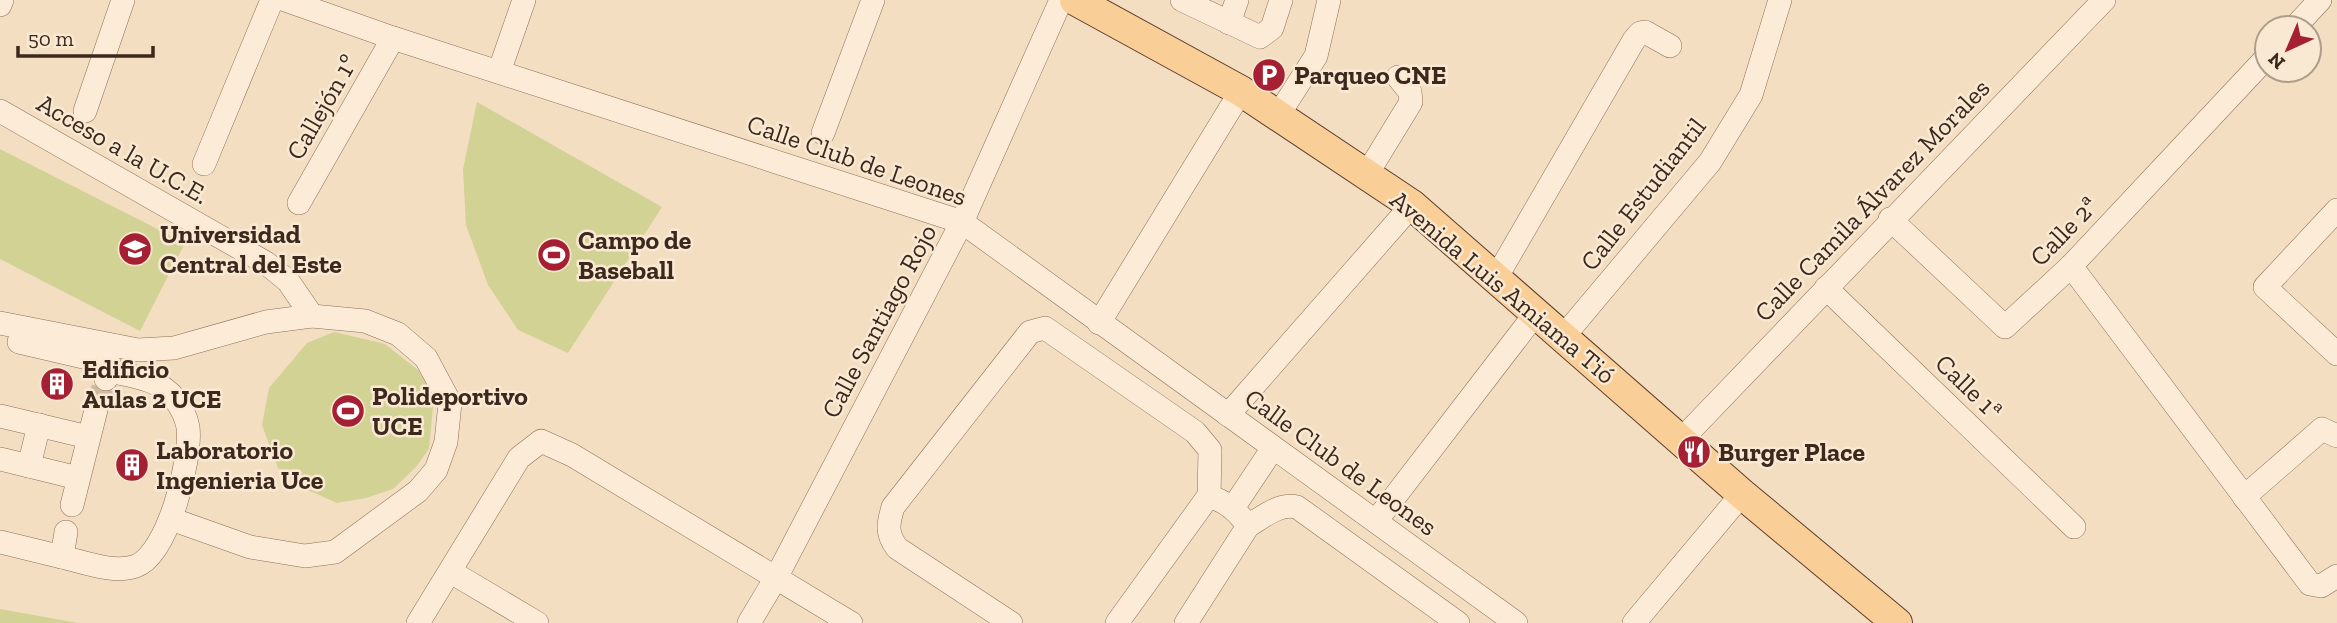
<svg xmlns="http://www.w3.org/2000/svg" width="2337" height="623" font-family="'Zilla Slab',serif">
  <rect width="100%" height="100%" fill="#f3dec2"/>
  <g fill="#d2d295">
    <polygon points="477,102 662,207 568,353 518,330 488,285 466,225 463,169"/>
    <polygon points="0,149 185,243 140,331 0,259"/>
    <polygon points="334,332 385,344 418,370 434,397 429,449 415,468 393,489 366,498 337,503 303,488 278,468 262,425 269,388 307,343"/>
    <polygon points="0,609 78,623 0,623"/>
  </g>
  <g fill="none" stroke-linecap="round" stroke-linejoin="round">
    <polyline stroke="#cfbaa1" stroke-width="23" stroke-dasharray="23 11" stroke-linecap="butt" points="96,410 105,382"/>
    <g stroke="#8f6e57" stroke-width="24">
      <g id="minor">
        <polyline points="285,0 393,38 962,222 1516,623"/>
        <polyline points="1182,0 1260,37 1272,28 1281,0"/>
        <polyline points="0,5 2,0"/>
        <polyline points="1229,23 1237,0"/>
        <polyline points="2294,28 2320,0"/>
        <polyline points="499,72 524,0"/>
        <polyline points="0,111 266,263 288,281 312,316"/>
        <polyline points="85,111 123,0"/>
        <polyline points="1279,114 1316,56 1329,0"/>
        <polyline points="823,133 873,0"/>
        <polyline points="204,164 272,0"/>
        <polyline points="1367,174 1411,102 1410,92 1398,77"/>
        <polyline points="299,203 393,38"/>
        <polyline points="2337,210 2265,287 2337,354"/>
        <polyline points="1890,219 2005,327 2071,266 2267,57"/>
        <polyline points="2071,266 2310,584 2321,586 2337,576"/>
        <polyline points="1496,278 1634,40 1640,33 1645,32 1670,46"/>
        <polyline points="1826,288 2074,527"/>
        <polyline points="0,323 138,350 174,348 266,322 312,316 365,321 398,334 426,358 450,403 446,442 436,470 418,491 335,552 305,556 250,547 171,519"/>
        <polyline points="1099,323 1241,91"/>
        <polyline points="1563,337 1710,162 1751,95 1780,0"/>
        <polyline points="19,342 109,363 106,379"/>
        <polyline points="1228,415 1412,205"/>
        <polyline points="0,416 88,437"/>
        <polyline points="1681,440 2104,0"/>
        <polyline points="0,459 78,478"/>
        <polyline points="29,466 39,425 37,426"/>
        <polyline points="2244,497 2322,429 2337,436"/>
        <polyline points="72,505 96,410"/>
        <polyline points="1233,508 1273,448"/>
        <polyline points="1376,521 1536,313"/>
        <path d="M1248,526C1263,517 1279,503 1297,507L1458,623"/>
        <polyline points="0,542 62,557 66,532"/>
        <path d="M62,557C84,562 114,574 136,566C168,554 192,459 188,427C186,417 181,407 175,399C159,378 131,376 108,371"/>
        <polyline points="451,572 537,623"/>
        <polyline points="418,623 519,458 541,441 572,455 851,623"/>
        <polyline points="749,623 777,576 962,222 1061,0"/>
        <path d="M1011,623L897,548C886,533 888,524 893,507L1030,332L1045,328L1195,432L1210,450L1209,497"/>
        <path d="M1117,623L1205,501L1209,497C1225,500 1239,513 1248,526L1186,623"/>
        <polyline points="1634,623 1742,494"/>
      </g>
    </g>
    <g stroke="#5c3c2c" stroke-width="32">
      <polyline id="major" points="1075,0 1241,91 1412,205 1742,494 1897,623"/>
    </g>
    <use href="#minor" stroke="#fcecd7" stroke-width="23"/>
    <use href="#major" stroke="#f9ce97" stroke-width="30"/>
  </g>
  <defs>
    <g id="parking-disc" transform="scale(1.75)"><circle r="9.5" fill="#a52032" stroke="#f9e9d3"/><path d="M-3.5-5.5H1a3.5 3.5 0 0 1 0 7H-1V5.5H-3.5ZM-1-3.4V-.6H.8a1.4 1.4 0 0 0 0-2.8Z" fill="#fff"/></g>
    <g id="university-disc" transform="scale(1.75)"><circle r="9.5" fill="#a52032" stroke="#f9e9d3"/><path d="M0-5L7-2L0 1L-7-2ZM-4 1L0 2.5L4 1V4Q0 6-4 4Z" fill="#fff"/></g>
    <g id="stadium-disc" transform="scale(1.75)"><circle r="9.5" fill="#a52032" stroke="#f9e9d3"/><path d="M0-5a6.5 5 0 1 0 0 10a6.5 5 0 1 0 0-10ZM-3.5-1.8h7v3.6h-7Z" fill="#fff"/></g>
    <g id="building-disc" transform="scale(1.75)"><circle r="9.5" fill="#a52032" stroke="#f9e9d3"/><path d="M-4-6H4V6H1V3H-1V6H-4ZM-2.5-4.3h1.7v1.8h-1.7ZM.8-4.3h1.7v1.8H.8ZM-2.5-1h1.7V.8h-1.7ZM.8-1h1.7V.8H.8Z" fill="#fff"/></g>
    <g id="restaurant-disc" transform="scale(1.75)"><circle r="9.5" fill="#a52032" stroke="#f9e9d3"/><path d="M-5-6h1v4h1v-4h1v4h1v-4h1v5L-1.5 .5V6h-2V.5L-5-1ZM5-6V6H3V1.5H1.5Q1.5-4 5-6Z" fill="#fff"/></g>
  </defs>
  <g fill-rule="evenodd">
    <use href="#parking-disc" x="1269" y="75"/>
    <use href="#university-disc" x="135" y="249"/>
    <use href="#stadium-disc" x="554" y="255"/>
    <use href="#building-disc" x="57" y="384"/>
    <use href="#stadium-disc" x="348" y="411"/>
    <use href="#restaurant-disc" x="1694" y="452"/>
    <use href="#building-disc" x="132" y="465"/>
  </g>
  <g text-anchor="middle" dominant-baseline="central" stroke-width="5" stroke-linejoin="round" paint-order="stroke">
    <g font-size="26" font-weight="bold" fill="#3d281d" stroke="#f9e9d3" text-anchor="start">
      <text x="1294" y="75">Parqueo CNE</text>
      <text x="160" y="234">Universidad<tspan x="160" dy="30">Central del Este</tspan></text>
      <text x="578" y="240">Campo de<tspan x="578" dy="30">Baseball</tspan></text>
      <text x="82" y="369">Edificio<tspan x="82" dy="30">Aulas 2 UCE</tspan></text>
      <text x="372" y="396">Polideportivo<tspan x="372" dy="30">UCE</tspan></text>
      <text x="156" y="450">Laboratorio<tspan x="156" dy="30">Ingenieria Uce</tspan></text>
      <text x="1718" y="452">Burger Place</text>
    </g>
    <g font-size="26" fill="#3d281d" stroke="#f9e9d3">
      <text transform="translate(322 107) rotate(-60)">Callejón 1º</text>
      <text transform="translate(123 149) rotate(30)">Acceso a la U.C.E.</text>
      <text transform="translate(857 160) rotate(19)">Calle Club de Leones</text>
      <text transform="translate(1643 194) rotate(-52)">Calle Estudiantil</text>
      <text transform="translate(1872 200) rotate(-46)">Calle Camila Álvarez Morales</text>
      <text transform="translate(2064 231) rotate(-46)">Calle 2ª</text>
      <text transform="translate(1503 287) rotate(40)">Avenida Luis Amiama Tió</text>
      <text transform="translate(879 321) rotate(-62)">Calle Santiago Rojo</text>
      <text transform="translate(1969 387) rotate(44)">Calle 1ª</text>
      <text transform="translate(1341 462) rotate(36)">Calle Club de Leones</text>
    </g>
  </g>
  <g transform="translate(2288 49) rotate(224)"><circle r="33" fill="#f9e9d3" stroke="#ae9c8a" stroke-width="2"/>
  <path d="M0-5L12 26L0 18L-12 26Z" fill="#a52032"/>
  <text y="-10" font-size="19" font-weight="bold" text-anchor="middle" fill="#3d281d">N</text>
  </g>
  <path d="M18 46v10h135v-10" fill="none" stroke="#3d281d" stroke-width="3.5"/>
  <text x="28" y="46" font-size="21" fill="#3d281d" stroke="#f9e9d3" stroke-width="5" paint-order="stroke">50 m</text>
</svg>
